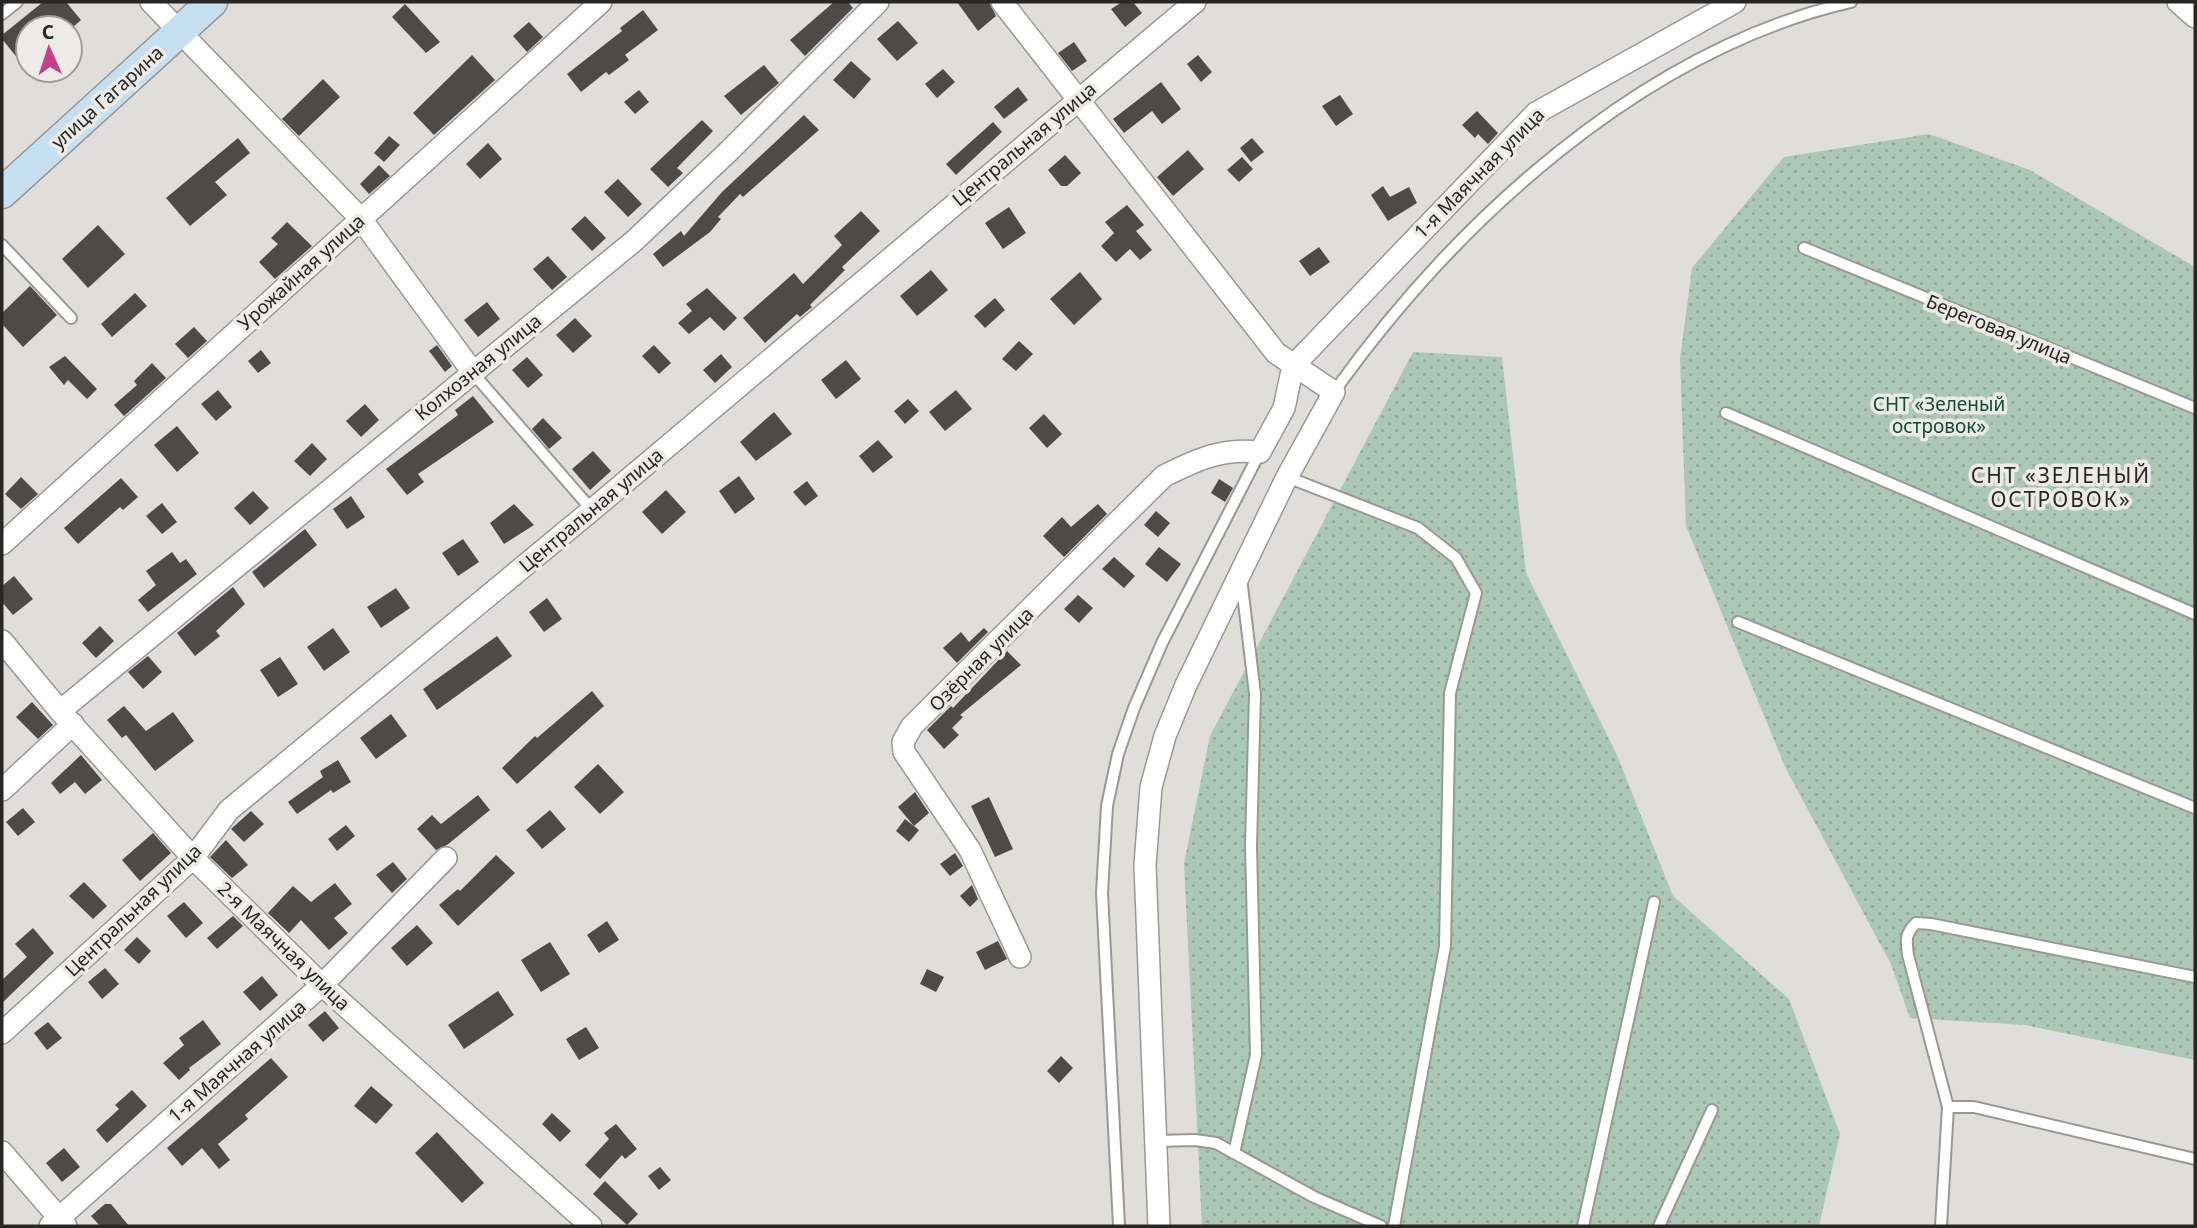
<svg xmlns="http://www.w3.org/2000/svg" width="2197" height="1228" font-family="'Noto Sans',sans-serif">
  <defs>
    <pattern id="garden-dots" width="8" height="8" patternUnits="userSpaceOnUse" patternTransform="scale(1.75)"><rect width="8" height="8" fill="#abc7b6"/><path d="M2 2h.1M6 6h.1" fill="none" stroke="#93ab9c" stroke-width="1.8" stroke-linecap="round"/></pattern>
  </defs>
  <rect width="100%" height="100%" fill="#e0dedb"/>
  <g fill="url(#garden-dots)">
    <polygon points="1929,134 2030,170 2195,267 2195,1060 2025,1025 1910,1018 1891,964 1786,769 1686,526 1680,359 1692,268 1784,157"/>
    <polygon points="1413,352 1502,357 1526,573 1616,753 1673,896 1789,999 1840,1134 1819,1226 1202,1226 1184,863 1210,736"/>
  </g>
  <g fill="#4e4a49">
    <polygon points="43,2 66,2 81,20 72,28 28,28 28,71 2,39 2,35"/>
    <polygon points="834,2 848,2 853,8 805,56 790,40"/>
    <polygon points="957,2 989,2 996,16 978,31"/>
    <polygon points="1122,2 1133,2 1142,13 1125,27 1111,9"/>
    <polygon points="405,4 440,42 426,53 392,17"/>
    <polygon points="643,10 658,30 625,55 629,60 609,75 606,72 581,92 567,74 622,31 620,28"/>
    <polygon points="898,21 918,43 897,61 877,39"/>
    <polygon points="529,22 543,37 527,52 513,36"/>
    <polygon points="1074,42 1087,61 1072,71 1058,53"/>
    <polygon points="472,55 495,80 434,135 413,113"/>
    <polygon points="1198,55 1212,72 1201,82 1187,64"/>
    <polygon points="851,61 871,79 854,99 833,80"/>
    <polygon points="764,65 779,83 741,115 724,96"/>
    <polygon points="943,69 955,82 937,98 925,84"/>
    <polygon points="323,79 340,97 299,136 282,119"/>
    <polygon points="1161,82 1181,109 1162,124 1152,111 1124,133 1113,119"/>
    <polygon points="1018,87 1028,100 1004,119 994,107"/>
    <polygon points="639,90 649,102 635,114 624,102"/>
    <polygon points="1340,95 1353,114 1336,126 1322,106"/>
    <polygon points="1477,111 1498,133 1488,144 1478,134 1475,138 1462,125"/>
    <polygon points="804,115 819,130 743,197 740,194 718,217 721,219 710,232 663,267 653,254 681,231 684,236 722,192"/>
    <polygon points="702,120 713,131 677,168 683,173 668,187 650,169"/>
    <polygon points="993,122 1002,132 956,175 946,164"/>
    <polygon points="389,136 400,145 384,162 374,153"/>
    <polygon points="238,138 250,153 215,182 227,195 190,226 166,198"/>
    <polygon points="1252,138 1264,152 1251,162 1240,148"/>
    <polygon points="488,143 502,159 480,179 466,164"/>
    <polygon points="1188,150 1204,169 1173,196 1157,177"/>
    <polygon points="1065,155 1081,173 1067,186 1061,186 1048,170"/>
    <polygon points="1242,157 1253,169 1239,182 1227,170"/>
    <polygon points="379,165 390,176 369,194 360,184"/>
    <polygon points="618,179 642,204 628,217 604,192"/>
    <polygon points="1383,186 1390,197 1409,187 1417,203 1388,221 1371,195"/>
    <polygon points="1127,205 1144,225 1136,231 1152,250 1140,260 1130,249 1116,262 1101,246 1114,233 1105,222"/>
    <polygon points="1009,207 1026,233 1003,249 985,223"/>
    <polygon points="861,211 880,231 842,267 845,270 810,305 812,307 800,317 797,314 765,343 743,318 794,273 803,284 842,245 834,236"/>
    <polygon points="585,216 606,238 592,251 571,229"/>
    <polygon points="287,222 312,246 275,279 259,262 278,244 271,238"/>
    <polygon points="98,225 125,254 88,288 62,259"/>
    <polygon points="1319,247 1330,262 1310,276 1299,261"/>
    <polygon points="548,256 567,277 552,290 533,269"/>
    <polygon points="931,270 948,290 917,316 900,296"/>
    <polygon points="1080,272 1102,299 1074,325 1050,299"/>
    <polygon points="30,286 57,315 23,347 2,324 2,313"/>
    <polygon points="707,288 737,318 724,331 710,317 689,334 678,323 692,311 686,304"/>
    <polygon points="135,293 147,306 112,337 101,324"/>
    <polygon points="995,298 1005,310 985,328 974,316"/>
    <polygon points="487,302 500,319 478,337 464,320"/>
    <polygon points="575,318 592,336 573,353 556,335"/>
    <polygon points="194,327 207,341 188,358 175,344"/>
    <polygon points="1019,341 1033,354 1016,371 1002,359"/>
    <polygon points="437,345 452,366 445,372 429,351"/>
    <polygon points="654,345 671,363 659,374 642,356"/>
    <polygon points="261,350 271,363 258,373 248,361"/>
    <polygon points="721,354 732,367 715,383 703,370"/>
    <polygon points="65,356 97,389 87,399 68,380 64,385 49,367"/>
    <polygon points="527,357 543,375 528,388 512,370"/>
    <polygon points="846,360 861,379 836,399 821,380"/>
    <polygon points="152,363 166,378 124,416 114,405 137,385 134,381"/>
    <polygon points="218,390 232,407 216,421 201,404"/>
    <polygon points="956,390 972,409 945,431 929,412"/>
    <polygon points="473,396 494,422 418,474 424,482 407,495 386,469 458,415 455,410"/>
    <polygon points="908,399 919,411 905,424 894,411"/>
    <polygon points="365,404 379,420 361,437 346,421"/>
    <polygon points="774,412 792,434 756,461 740,442"/>
    <polygon points="1044,414 1062,434 1047,448 1029,428"/>
    <polygon points="543,418 562,438 549,449 532,429"/>
    <polygon points="177,426 199,453 177,472 154,445"/>
    <polygon points="878,440 893,457 873,473 859,456"/>
    <polygon points="312,443 327,459 310,476 294,461"/>
    <polygon points="593,451 611,471 590,490 572,469"/>
    <polygon points="739,476 755,499 735,514 719,491"/>
    <polygon points="21,477 38,494 21,509 5,494"/>
    <polygon points="121,478 138,497 123,510 120,507 78,544 64,528"/>
    <polygon points="1219,479 1233,488 1225,502 1211,493"/>
    <polygon points="807,481 818,496 805,506 793,492"/>
    <polygon points="666,490 686,512 662,534 642,512"/>
    <polygon points="253,491 269,508 250,525 234,508"/>
    <polygon points="351,496 365,517 347,529 333,509"/>
    <polygon points="162,503 177,522 162,534 146,516"/>
    <polygon points="514,504 534,525 504,544 490,523"/>
    <polygon points="1098,504 1107,514 1064,557 1043,536 1062,517 1071,527"/>
    <polygon points="1156,511 1170,523 1158,537 1144,525"/>
    <polygon points="305,529 317,545 264,588 252,572"/>
    <polygon points="463,539 479,562 458,576 442,553"/>
    <polygon points="1159,547 1181,564 1167,582 1145,564"/>
    <polygon points="172,552 180,563 186,559 197,574 148,612 138,600 156,585 146,571"/>
    <polygon points="1114,557 1135,576 1124,588 1102,569"/>
    <polygon points="14,576 33,599 13,615 2,602 2,586"/>
    <polygon points="233,587 245,604 216,631 220,636 195,656 177,633"/>
    <polygon points="396,588 410,608 381,628 367,607"/>
    <polygon points="1078,595 1093,608 1079,623 1064,609"/>
    <polygon points="547,598 562,619 544,632 529,612"/>
    <polygon points="100,626 114,641 96,658 82,643"/>
    <polygon points="333,628 350,652 324,671 307,647"/>
    <polygon points="984,628 988,632 957,663 943,648 961,632 969,642"/>
    <polygon points="497,636 512,656 437,710 423,689"/>
    <polygon points="1007,651 1021,665 960,715 963,717 952,728 959,735 944,749 927,730 951,706 953,708"/>
    <polygon points="148,656 162,672 143,689 128,672"/>
    <polygon points="280,657 298,684 278,697 260,670"/>
    <polygon points="592,691 604,706 517,784 502,768 535,736 537,738"/>
    <polygon points="32,702 53,725 38,739 16,717"/>
    <polygon points="124,706 146,731 173,712 194,741 155,771 126,735 122,738 107,720"/>
    <polygon points="391,714 407,736 376,759 360,738"/>
    <polygon points="81,755 102,780 85,794 75,782 60,794 51,783"/>
    <polygon points="338,760 351,782 333,793 331,790 297,814 288,802 323,777 320,771"/>
    <polygon points="598,764 624,792 600,814 574,787"/>
    <polygon points="915,792 929,813 914,826 898,807"/>
    <polygon points="478,795 490,810 447,845 436,850 417,829 432,815 441,824"/>
    <polygon points="989,797 1013,849 995,857 971,806"/>
    <polygon points="23,808 35,822 18,836 6,822"/>
    <polygon points="550,810 566,829 542,849 526,830"/>
    <polygon points="251,811 264,824 244,842 231,829"/>
    <polygon points="905,819 919,830 909,842 896,831"/>
    <polygon points="346,825 355,836 337,851 328,839"/>
    <polygon points="153,833 171,853 140,881 122,860"/>
    <polygon points="226,840 248,865 232,878 210,857"/>
    <polygon points="955,853 963,866 950,876 940,864"/>
    <polygon points="496,855 515,873 458,926 439,905 458,889 460,891"/>
    <polygon points="393,862 407,879 392,893 376,875"/>
    <polygon points="84,882 107,906 93,919 69,896"/>
    <polygon points="335,883 352,904 334,918 348,933 329,950 301,920 289,933 268,913 293,886 311,902"/>
    <polygon points="972,885 978,899 970,907 960,896"/>
    <polygon points="184,902 203,923 186,938 167,916"/>
    <polygon points="233,916 243,926 217,949 207,938"/>
    <polygon points="607,921 619,940 599,953 587,935"/>
    <polygon points="417,925 433,943 407,966 391,948"/>
    <polygon points="33,928 54,953 2,1003 2,980 27,957 15,944"/>
    <polygon points="137,937 151,951 139,964 124,950"/>
    <polygon points="998,941 1007,959 985,970 976,952"/>
    <polygon points="550,942 570,974 541,992 521,960"/>
    <polygon points="105,968 119,984 102,999 88,982"/>
    <polygon points="927,969 944,977 936,992 920,984"/>
    <polygon points="262,976 278,995 260,1011 243,992"/>
    <polygon points="498,991 514,1015 464,1049 448,1025"/>
    <polygon points="325,1011 339,1028 323,1042 308,1025"/>
    <polygon points="203,1020 221,1044 189,1068 190,1070 179,1080 163,1063 184,1045 179,1038"/>
    <polygon points="48,1022 62,1038 47,1050 34,1033"/>
    <polygon points="586,1027 599,1048 579,1060 566,1039"/>
    <polygon points="1061,1056 1073,1068 1059,1083 1047,1071"/>
    <polygon points="271,1058 288,1077 245,1115 248,1119 218,1144 230,1160 219,1169 202,1148 182,1166 167,1148"/>
    <polygon points="371,1086 393,1105 376,1124 354,1106"/>
    <polygon points="132,1090 147,1106 107,1143 96,1130 119,1109 115,1105"/>
    <polygon points="552,1113 571,1131 560,1142 542,1124"/>
    <polygon points="616,1124 637,1149 625,1159 622,1155 600,1179 585,1165 609,1139 604,1133"/>
    <polygon points="437,1132 484,1183 462,1203 415,1153"/>
    <polygon points="64,1148 80,1167 62,1182 46,1163"/>
    <polygon points="660,1167 671,1180 659,1190 648,1176"/>
    <polygon points="605,1181 638,1214 627,1225 593,1194"/>
    <polygon points="105,1204 111,1204 129,1226 100,1226 91,1216"/>
  </g>
  <g fill="none" stroke-linecap="round" stroke-linejoin="round">
    <g stroke="#9a9895" stroke-width="14">
      <g id="lane">
        <polyline points="2,14 17,2"/>
        <polyline points="2,245 71,318"/>
        <polyline points="1804,248 2195,408"/>
        <polyline points="472,372 592,510"/>
        <path d="M1334,392C1456,221 1642,50 1851,2"/>
        <polyline points="1726,413 2195,614"/>
        <polyline points="1287,477 1418,528 1456,558 1476,593 1450,693 1445,946 1394,1226"/>
        <polyline points="1738,622 2195,808"/>
        <polyline points="1948,1107 1974,1107 2195,1159"/>
        <polyline points="1155,1141 1195,1140 1216,1143 1314,1197 1381,1226"/>
        <polyline points="1234,1153 1256,1055 1251,846 1255,694 1241,578"/>
        <polyline points="1119,1226 1102,893 1107,806 1118,754 1134,708 1162,643 1260,452"/>
        <polyline points="1583,1226 1654,902"/>
        <polyline points="1659,1226 1712,1110"/>
        <path d="M1941,1226L1948,1107L1908,955C1906,940 1905,934 1916,923L1931,924L2195,977"/>
      </g>
    </g>
    <g stroke="#9a9895" stroke-width="24">
      <g id="street">
        <polyline points="151,2 361,219 472,371"/>
        <polyline points="1002,2 1276,353 1334,392 1287,477 1186,685 1165,736 1151,787 1145,865 1159,1226"/>
        <polyline points="2178,2 2195,17"/>
        <polyline points="2,544 601,2"/>
        <polyline points="2,641 60,711 193,858 322,985 591,1226"/>
        <polyline points="60,711 634,241 729,151 878,2"/>
        <polyline points="2,790 73,724"/>
        <path d="M1020,957L970,850L904,752L903,742L912,726L1164,476C1198,459 1222,448 1260,452L1284,408L1293,366L1536,113L1735,2"/>
        <polyline points="2,1033 193,858 229,810 592,510 1195,2"/>
        <polyline points="2,1152 66,1226"/>
        <polyline points="50,1226 322,985 446,858"/>
      </g>
    </g>
    <g stroke="#9a9895" stroke-width="33">
      <polyline id="secondary" points="2,193 212,2"/>
    </g>
    <use href="#lane" stroke="#fff" stroke-width="10"/>
    <use href="#street" stroke="#fff" stroke-width="21"/>
    <use href="#secondary" stroke="#c7e0f1" stroke-width="30"/>
  </g>
  <g text-anchor="middle" dominant-baseline="central" stroke-width="7" stroke-linejoin="round" paint-order="stroke">
    <g font-size="19" fill="#282726" stroke="#edebe8">
      <text transform="translate(107 97) rotate(-42)">улица Гагарина</text>
      <text transform="translate(1024 144) rotate(-40)">Центральная улица</text>
      <text transform="translate(1479 173) rotate(-45)">1-я Маячная улица</text>
      <text transform="translate(301 272) rotate(-42)">Урожайная улица</text>
      <text transform="translate(1999 329) rotate(22)">Береговая улица</text>
      <text transform="translate(478 367) rotate(-39)">Колхозная улица</text>
      <text transform="translate(591 510) rotate(-40)">Центральная улица</text>
      <text transform="translate(981 659) rotate(-45)">Озёрная улица</text>
      <text transform="translate(133 910) rotate(-44)">Центральная улица</text>
      <text transform="translate(284 946) rotate(44)">2-я Маячная улица</text>
      <text transform="translate(237 1061) rotate(-41)">1-я Маячная улица</text>
    </g>
    <g font-size="19" fill="#0c4e30" stroke="#edebe8">
      <text x="1939" y="404">СНТ «Зеленый<tspan x="1939" dy="22">островок»</tspan></text>
    </g>
    <g font-size="21" letter-spacing="2" fill="#282726" stroke="#edebe8">
      <text x="2061" y="475">СНТ «ЗЕЛЕНЫЙ<tspan x="2061" dy="24">ОСТРОВОК»</tspan></text>
    </g>
  </g>
  <rect width="2197" height="1228" fill="none" stroke="#282726" stroke-width="7"/>
  <g transform="translate(49 49) rotate(357)"><circle r="33" fill="#edebe8" stroke="#9e9d9a" stroke-width="2"/>
  <path d="M0-5L12 26L0 18L-12 26Z" fill="#c44187"/>
  <text y="-10" font-size="19" font-weight="bold" text-anchor="middle" fill="#282726">С</text>
  </g>
</svg>
